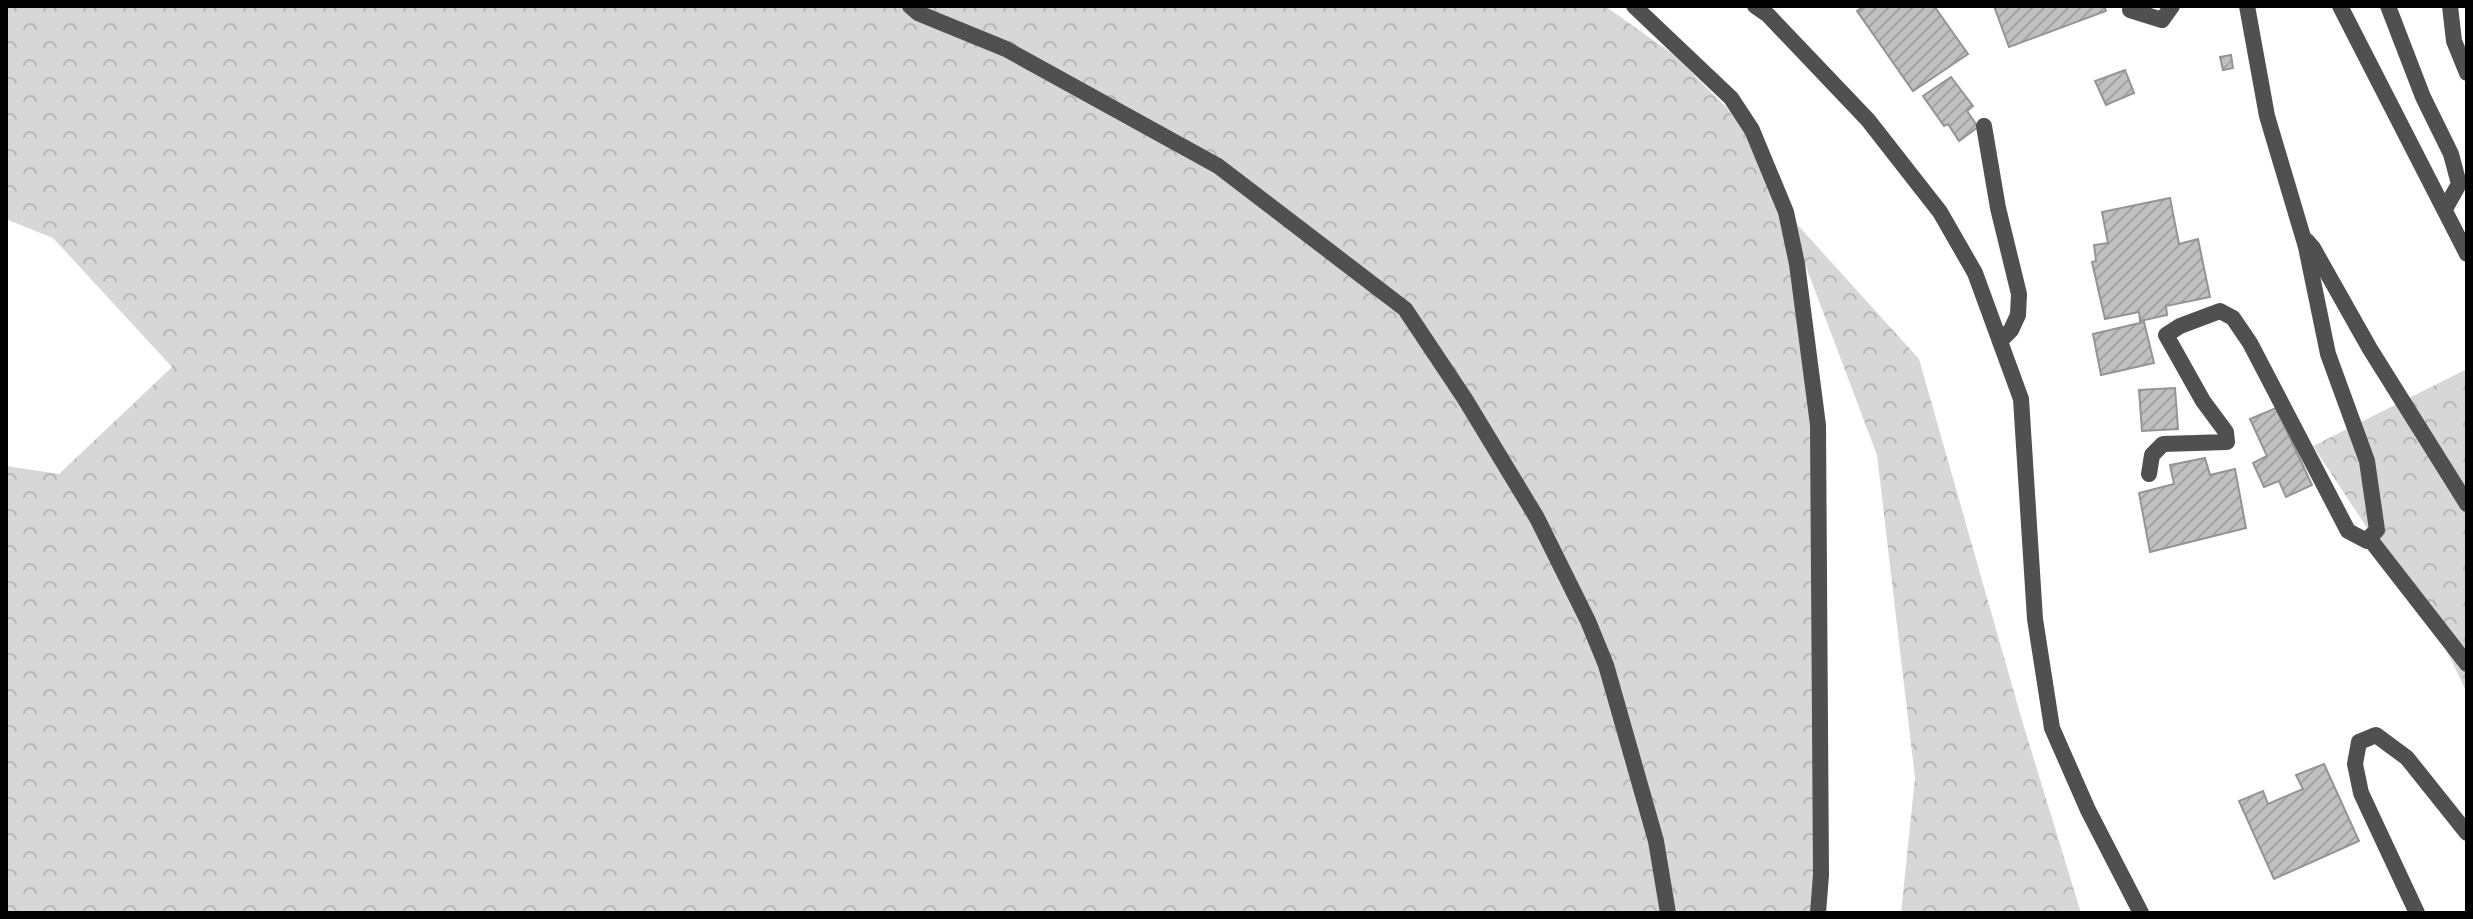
<svg xmlns="http://www.w3.org/2000/svg" width="2473" height="919" font-family="Manrope,sans-serif">
  <defs>
    <pattern id="forest-crowns" width="20" height="18" patternUnits="userSpaceOnUse" patternTransform="scale(2)"><rect width="20" height="18" fill="#d7d7d7"/><path d="M2 6a3 3 0 1 1 6 0M12 15a3 3 0 1 1 6 0" fill="none" stroke="#b7b7b7"/></pattern>
    <pattern id="building-hatch" width="6" height="6" patternUnits="userSpaceOnUse" patternTransform="scale(2)"><rect width="6" height="6" fill="#c0c0c0"/><path d="M-1 1l2-2M0 6l6-6M5 7l2-2" fill="none" stroke="#a3a3a3"/></pattern>
  </defs>
  <rect width="100%" height="100%" fill="#fff"/>
  <g fill="url(#forest-crowns)">
    <polygon points="6,6 1605,6 1674,55 1726,107 1776,172 1813,425 1817,913 6,913 6,466 59,474 172,367 53,238 6,219"/>
    <polygon points="1785,211 1919,359 2021,717 2081,913 1901,913 1915,778 1877,455"/>
    <polygon points="2467,369 2467,693 2443,643 2313,446"/>
  </g>
  <g fill="url(#building-hatch)" stroke="#949494" stroke-width="2">
    <polygon points="1864,6 1934,6 1968,54 1913,91 1857,11"/>
    <polygon points="1994,6 2104,6 2106,11 2009,47"/>
    <polygon points="2231,55 2233,68 2223,70 2220,57"/>
    <polygon points="2125,70 2134,93 2106,105 2095,81"/>
    <polygon points="1951,77 1973,106 1967,111 1978,127 1959,141 1948,124 1944,126 1923,96"/>
    <polygon points="2170,198 2179,244 2198,239 2210,297 2166,306 2167,315 2140,321 2139,312 2105,319 2092,262 2096,261 2094,245 2108,243 2102,212"/>
    <polygon points="2144,322 2154,363 2101,375 2093,334"/>
    <polygon points="2175,388 2178,429 2142,431 2139,390"/>
    <polygon points="2276,408 2312,485 2286,497 2279,481 2264,487 2253,463 2267,456 2250,419"/>
    <polygon points="2205,458 2210,475 2235,469 2246,528 2150,552 2139,493 2174,484 2170,465"/>
    <polygon points="2324,764 2359,841 2274,879 2239,801 2263,791 2268,804 2303,789 2296,775"/>
  </g>
  <g fill="none" stroke-linecap="round" stroke-linejoin="round">
    <polyline stroke="#505050" stroke-width="16" points="1984,126 1998,208 2019,294 2018,315 2011,330 2000,341"/>
    <g stroke="#505050" stroke-width="16">
      <polyline points="910,6 918,13 1006,49 1218,166 1405,309 1465,399 1537,518 1588,621 1606,665 1656,841 1668,913"/>
      <polyline points="1634,6 1731,98 1752,130 1786,212 1797,264 1818,425 1821,875 1818,913"/>
      <polyline points="1755,6 1768,15 1868,120 1940,212 1975,273 2021,399 2035,619 2052,728 2088,810 2141,913"/>
      <polyline points="2247,6 2267,116 2306,247 2328,354 2367,461 2377,530 2369,538"/>
      <polyline points="2340,6 2467,254"/>
      <polyline points="2388,6 2423,97 2451,154 2459,184 2445,209"/>
      <polyline points="2450,6 2454,41 2467,73"/>
      <polyline points="2130,10 2162,20 2172,6"/>
      <polyline points="2307,241 2313,248 2370,349 2467,504"/>
      <polyline points="2149,474 2152,455 2163,444 2227,442 2226,432 2203,401 2166,335 2180,326 2220,311 2233,318 2250,343 2348,531 2367,541 2369,538"/>
      <polyline points="2369,538 2467,664"/>
      <polyline points="2417,913 2361,793 2355,764 2359,742 2376,735 2407,758 2467,833"/>
    </g>
  </g>
  <rect width="2473" height="919" fill="none" stroke="#000000" stroke-width="16"/>
</svg>
